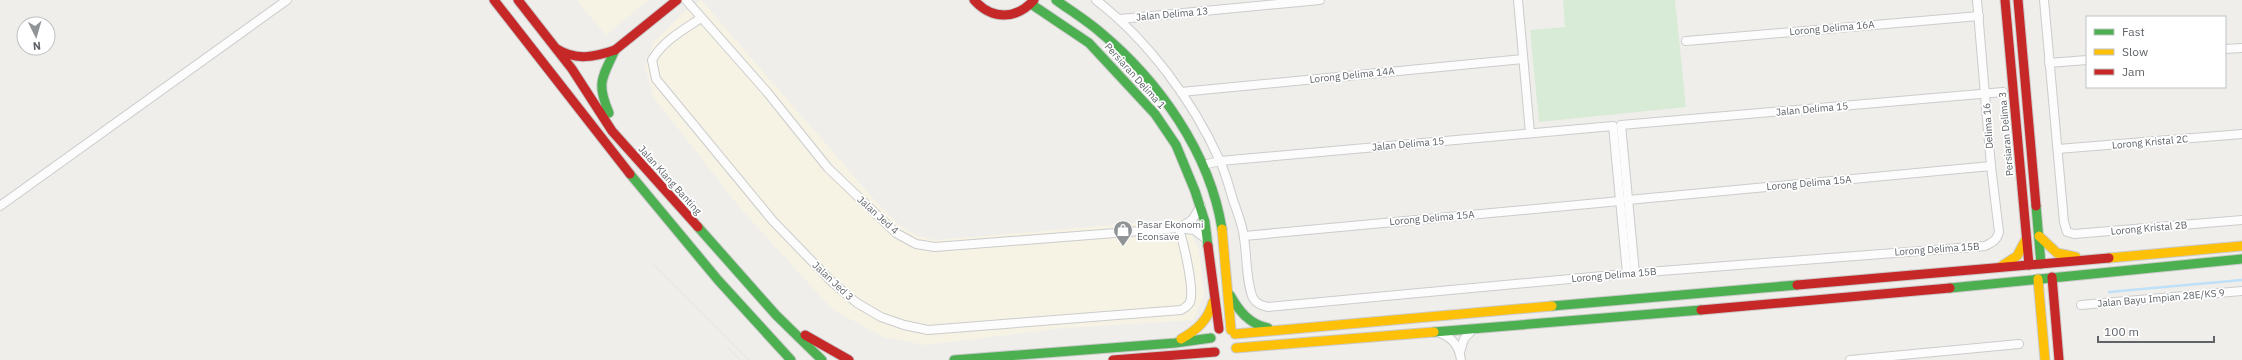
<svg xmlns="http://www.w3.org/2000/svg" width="2242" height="360" font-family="'IBM Plex Sans',sans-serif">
  <rect width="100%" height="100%" fill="#efeeea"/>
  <g fill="#f7f3e4">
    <polygon points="576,0 648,0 606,35"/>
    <polygon points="701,0 878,204 902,227 918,236 935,240 1185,219 1199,250 1204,295 1193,320 1064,328 925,345 883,337 832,309 741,209 654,98 645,67 654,42 682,14"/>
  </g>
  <polygon fill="#d8ebd6" points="1563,0 1675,0 1686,107 1539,122 1530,30 1565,27"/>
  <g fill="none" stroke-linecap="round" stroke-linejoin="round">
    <polyline stroke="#bfe0f9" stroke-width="2.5" points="2109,292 2242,280"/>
    <g stroke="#cbcccc" stroke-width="10">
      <g id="street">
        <polyline points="686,0 767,92 828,168 896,233 916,244 935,247 1179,228 1194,230 1208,240"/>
        <path d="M1096,0C1147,39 1193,101 1219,159C1226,173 1229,188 1234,203C1238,214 1243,226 1244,238C1247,255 1246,283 1253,298C1256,303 1262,306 1268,307L1635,273L1985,246C1993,242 1997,240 1999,232L1991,166L1977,0"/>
        <polyline points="1518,0 1530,133"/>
        <polyline points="2044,0 2064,222 2067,232 2074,234 2242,220"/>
        <path d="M701,18C683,30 663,41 652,60L656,79L773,221L833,283L857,303L881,317L904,325L928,330L1181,310C1185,308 1188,306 1190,302C1195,289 1183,242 1179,228"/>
        <polyline points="1120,19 1320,0"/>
        <polyline points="1686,41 1979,16"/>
        <polyline points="2225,49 2242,48"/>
        <polyline points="2049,63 2087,60"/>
        <polyline points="1181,92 1523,59"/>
        <polyline points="2058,149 2242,134"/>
        <polyline points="1203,165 1220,161 1613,126 1627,273"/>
        <polyline points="1628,200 1991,166"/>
        <polyline points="0,206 287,0"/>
        <polyline points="1179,228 1192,220 1201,206"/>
        <polyline points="1244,236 1620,201"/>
        <polyline points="1635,273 1621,125 2003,92"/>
        <polyline points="2081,305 2242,291"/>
        <path d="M1440,333C1453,338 1459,346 1461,360"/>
        <polyline points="1460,352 1464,339 1474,328"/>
        <polyline points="1850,360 2019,344"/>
      </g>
    </g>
    <g stroke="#cacacb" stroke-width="11">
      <g id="fast">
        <path d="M1056,0C1071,11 1086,20 1100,32C1159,81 1210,153 1222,229"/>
        <polyline points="1031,4 1089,43 1155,114 1176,145 1195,191 1205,222 1208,246"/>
        <path d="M609,113C596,82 602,79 615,50"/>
        <polyline points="630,174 718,280 791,360"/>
        <polyline points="2036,206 2041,264"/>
        <polyline points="698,227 776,315 822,360"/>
        <polyline points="1950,288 2242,259"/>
        <path d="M1230,295C1239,311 1249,324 1268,328"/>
        <polyline points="1552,306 1797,285"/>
        <polyline points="1434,332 1701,310"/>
        <polyline points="954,360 1175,343 1211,338"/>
      </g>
    </g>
    <g stroke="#cacacb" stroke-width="11">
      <g id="slow">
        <polyline points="1222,229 1231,330"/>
        <polyline points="2039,236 2057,253 2076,257"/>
        <polyline points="2109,258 2242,246"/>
        <polyline points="2000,267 2017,256 2026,239"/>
        <polyline points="2038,279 2045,360"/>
        <polyline points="1235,334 1552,306"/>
        <path d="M1181,339C1197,330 1208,320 1213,302"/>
        <polyline points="1236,348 1434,332"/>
      </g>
    </g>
    <g stroke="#cacacb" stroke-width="11">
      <g id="jam">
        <polyline points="494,0 630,174"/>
        <polyline points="518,0 572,69 612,131 698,227"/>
        <path d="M974,0C992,20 1016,20 1034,0"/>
        <polyline points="2005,0 2029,265"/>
        <polyline points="2018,0 2036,206"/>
        <path d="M557,49C576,61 595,57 615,50"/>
        <polyline points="615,50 677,0"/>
        <polyline points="1208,246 1219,329"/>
        <polyline points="2052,277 2059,360"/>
        <polyline points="1797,285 2109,258"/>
        <polyline points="1701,310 1950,288"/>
        <polyline points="805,335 849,360"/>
        <polyline points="1113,360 1215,352"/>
      </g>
    </g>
    <use href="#street" stroke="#fdfcfc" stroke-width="8"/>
    <use href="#fast" stroke="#4caf50" stroke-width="9"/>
    <use href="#slow" stroke="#ffc107" stroke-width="9"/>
    <use href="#jam" stroke="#c62828" stroke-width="9"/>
    <g stroke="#e4e4e4" stroke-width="1">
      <polyline points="653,264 749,360"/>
      <polyline points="727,347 740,360"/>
    </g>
  </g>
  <defs>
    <g id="shop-pin" transform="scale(1)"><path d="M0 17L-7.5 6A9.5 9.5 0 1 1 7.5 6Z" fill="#919496" stroke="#fff"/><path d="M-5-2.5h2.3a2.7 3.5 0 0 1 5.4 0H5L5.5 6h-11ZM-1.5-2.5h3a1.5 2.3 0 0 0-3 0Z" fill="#fff"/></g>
  </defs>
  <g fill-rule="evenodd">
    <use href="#shop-pin" x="1123" y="230"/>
  </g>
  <g text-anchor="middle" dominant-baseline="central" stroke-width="3.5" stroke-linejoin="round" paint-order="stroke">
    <g font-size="10" fill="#5f6368" stroke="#fff">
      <text transform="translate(1172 14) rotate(-5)">Jalan Delima 13</text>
      <text transform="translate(1832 28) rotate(-5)">Lorong Delima 16A</text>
      <text transform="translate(1352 75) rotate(-6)">Lorong Delima 14A</text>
      <text transform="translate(1135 76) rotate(48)">Persiaran Delima 1</text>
      <text transform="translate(1812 109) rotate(-5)">Jalan Delima 15</text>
      <text transform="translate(1988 126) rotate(-94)">Delima 16</text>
      <text transform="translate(2006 134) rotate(-95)">Persiaran Delima 3</text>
      <text transform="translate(2150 142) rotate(-5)">Lorong Kristal 2C</text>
      <text transform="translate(1408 144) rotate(-5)">Jalan Delima 15</text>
      <text transform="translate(670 180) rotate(48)">Jalan Klang Banting</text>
      <text transform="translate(1809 183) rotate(-5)">Lorong Delima 15A</text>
      <text transform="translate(878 215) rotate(42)">Jalan Jed 4</text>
      <text transform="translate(1432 218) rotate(-5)">Lorong Delima 15A</text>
      <text transform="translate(2149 228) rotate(-5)">Lorong Kristal 2B</text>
      <text transform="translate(1937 249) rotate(-4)">Lorong Delima 15B</text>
      <text transform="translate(1614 275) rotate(-5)">Lorong Delima 15B</text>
      <text transform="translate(833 281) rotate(43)">Jalan Jed 3</text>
      <text transform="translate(2161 298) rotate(-5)">Jalan Bayu Impian 28E/KS 9</text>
    </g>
    <g font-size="10" fill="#5f6368" stroke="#fff" text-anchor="start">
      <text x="1137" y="224">Pasar Ekonomi<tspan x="1137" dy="12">Econsave</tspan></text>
    </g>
  </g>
  <rect x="2086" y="16" width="140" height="72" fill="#ffffff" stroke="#bfc1c3"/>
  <rect x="2094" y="29" width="20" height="6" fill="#4caf50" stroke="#bfc1c3"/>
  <text x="2122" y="36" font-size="12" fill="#5f6368">Fast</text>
  <rect x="2094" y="49" width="20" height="6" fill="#ffc107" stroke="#bfc1c3"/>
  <text x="2122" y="56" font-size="12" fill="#5f6368">Slow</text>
  <rect x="2094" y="69" width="20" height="6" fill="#c62828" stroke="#bfc1c3"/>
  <text x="2122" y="76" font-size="12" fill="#5f6368">Jam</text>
  <g transform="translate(36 36) rotate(175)"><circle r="19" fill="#ffffff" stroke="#bfc1c3"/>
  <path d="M0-3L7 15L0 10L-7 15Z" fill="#919496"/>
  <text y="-6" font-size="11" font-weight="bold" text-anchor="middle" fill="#5f6368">N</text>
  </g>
  <path d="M2098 336v6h116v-6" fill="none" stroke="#5f6368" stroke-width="2"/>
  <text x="2104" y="336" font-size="12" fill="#5f6368" stroke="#ffffff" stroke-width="3" paint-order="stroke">100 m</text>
</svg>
